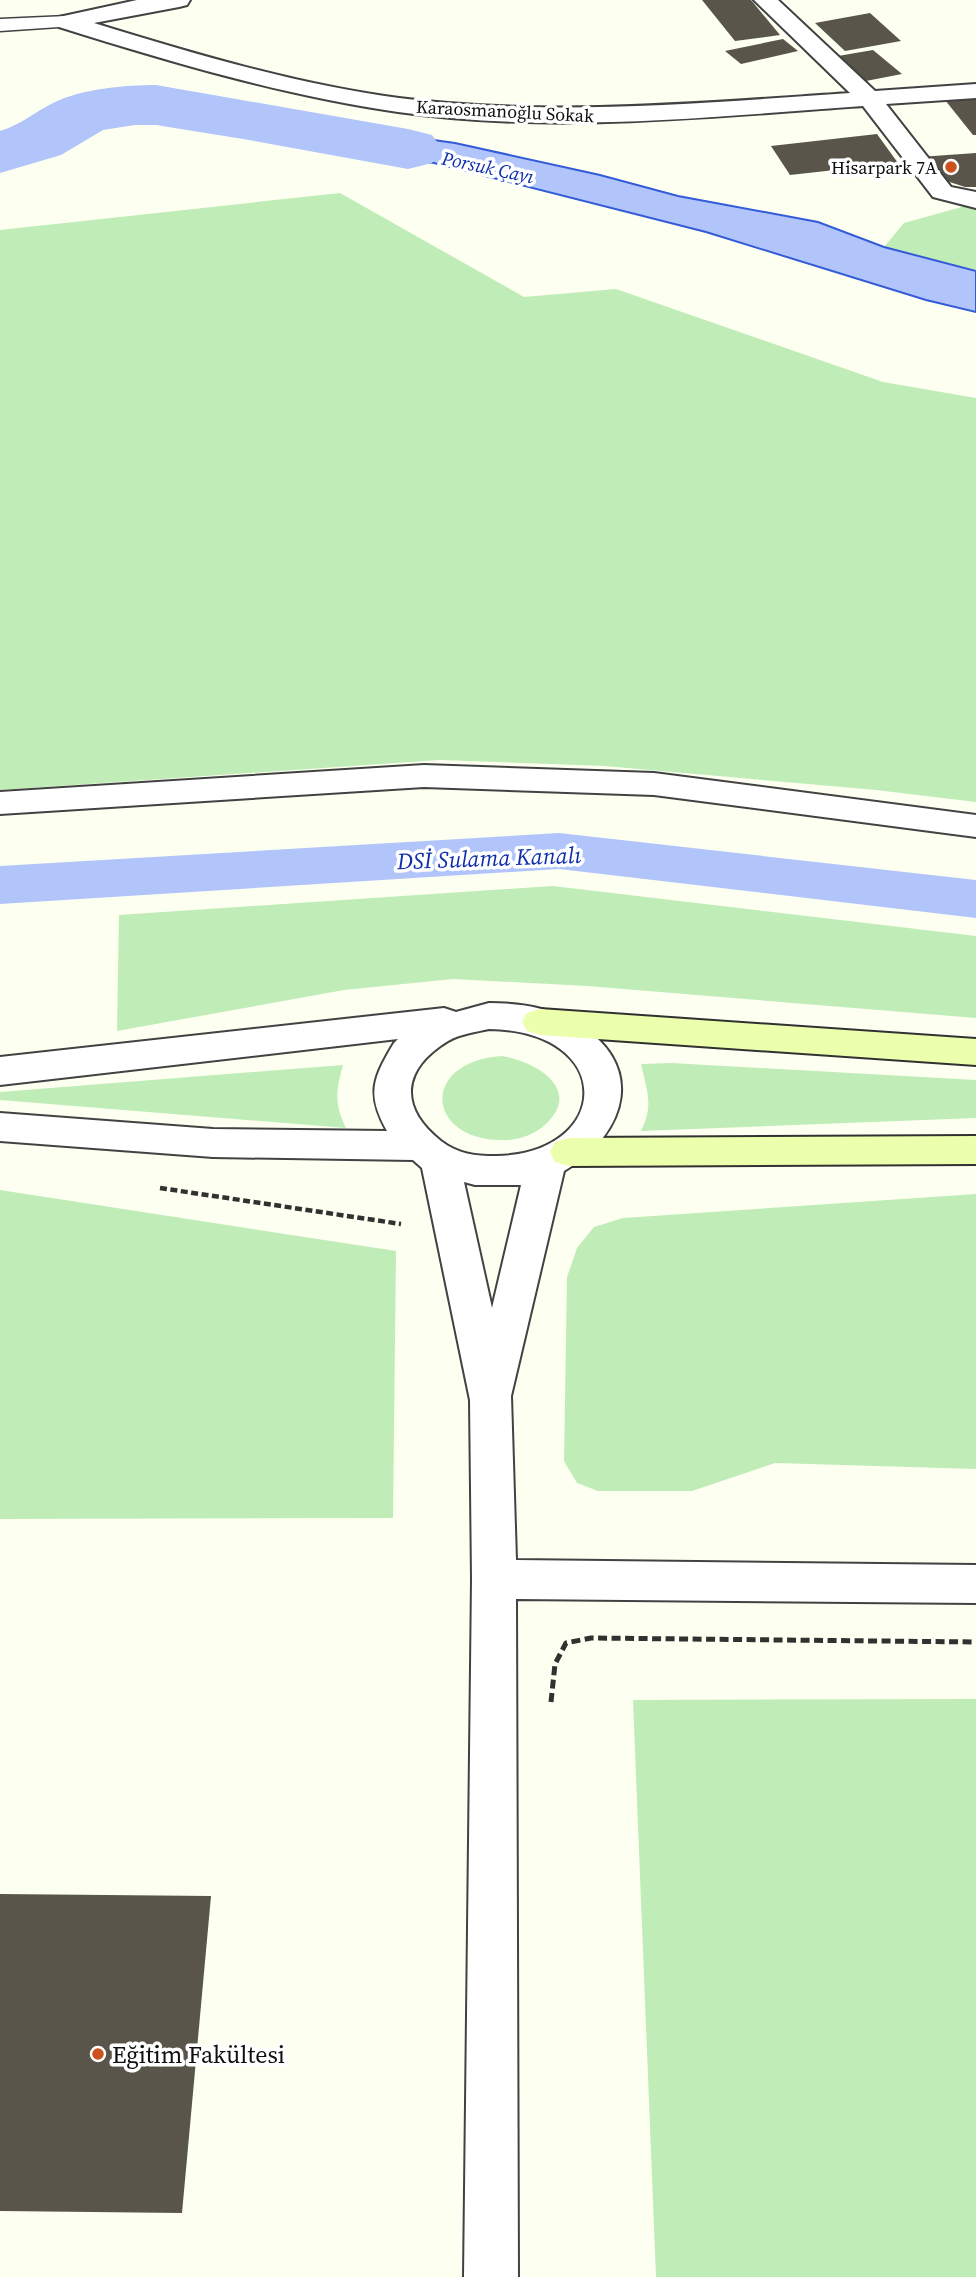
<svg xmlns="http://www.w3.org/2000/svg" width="976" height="2277" font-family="'Source Serif 4',serif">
  <rect width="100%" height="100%" fill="#fdfff1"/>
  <g fill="#c0edb7">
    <polygon points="340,193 524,297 616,289 883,382 976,398 976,802 876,790 604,766 440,760 0,790 0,230"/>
    <polygon points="965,206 976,206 976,271 884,247 904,223"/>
    <polygon points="553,886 976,936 976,1018 587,986 453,979 344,990 117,1031 119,915"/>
    <path d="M502,1056C535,1061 584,1089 545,1125C535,1134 519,1140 506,1140C427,1143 417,1062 502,1056Z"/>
    <path d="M672,1063L976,1080V1118L641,1131C654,1105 647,1091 641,1064Z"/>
    <path d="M343,1065C336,1091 334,1103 346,1128L0,1100V1092Z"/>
    <polygon points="0,1190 396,1251 393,1518 0,1519"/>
    <polygon points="976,1194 976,1469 775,1463 692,1491 598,1491 577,1483 564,1461 567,1277 577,1248 594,1227 623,1218"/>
    <polygon points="976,1699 976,2277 656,2277 633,1700"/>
  </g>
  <polygon fill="#b2c5fb" stroke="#335bd7" stroke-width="2" points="222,121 327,125 455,143 600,175 678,196 818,222 884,247 976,271 976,312 926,300 706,232 434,163 221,131"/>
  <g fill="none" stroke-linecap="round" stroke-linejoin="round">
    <polygon fill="#b2c5fb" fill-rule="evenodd" points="559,833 976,880 976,918 559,869 0,904 0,866"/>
    <path fill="#b2c5fb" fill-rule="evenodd" d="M156,85L408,129L432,135L442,149L432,163L408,169L243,139L156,125H135L103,130L61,155L0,173V131C20,125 35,112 53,103C80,89 126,85 156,85Z"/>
  </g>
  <g fill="#59554a">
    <polygon points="702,0 751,0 780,35 735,41"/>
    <polygon points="870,13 901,41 845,51 815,23"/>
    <polygon points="783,39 798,51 741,64 725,51"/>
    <polygon points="873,50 902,74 866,81 838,56"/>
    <polygon points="976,94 976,135 973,135 945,100 952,96"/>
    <polygon points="877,134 898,163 790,175 771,146"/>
    <polygon points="976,153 976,187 965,187 931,176 919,157"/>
    <polygon points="0,1894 211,1896 182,2213 0,2211"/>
  </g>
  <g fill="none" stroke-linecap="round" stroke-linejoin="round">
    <g stroke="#424242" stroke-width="3">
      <polygon id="lane" points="67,16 76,22 74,26 0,31 0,19"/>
    </g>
    <g stroke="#424242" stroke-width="4">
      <g id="street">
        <path d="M137,0H190L187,5L179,7L94,23C191,53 299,85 399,98C549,117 699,103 850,93L754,0H778L875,91L976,84V98L886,104L951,187L976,192V208L933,197L863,106C708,117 552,134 398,112C285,96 167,61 59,27L56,22L59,17Z"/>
        <polygon points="424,765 654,773 976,815 976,837 654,795 424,787 0,814 0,792"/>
        <path d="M489,1003C517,1003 548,1007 573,1021C647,1062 629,1133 564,1171L511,1396L516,1560L976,1565V1603L516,1599L518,2277H464L472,1579L470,1400L422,1168L413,1160L213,1157L0,1141V1113L213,1129L387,1131C366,1094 373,1078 394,1043L398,1039L0,1085V1057L444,1008L456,1012ZM489,1029C618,1031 612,1154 496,1156C475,1156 458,1154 441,1141C398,1107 402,1069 448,1041C460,1034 476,1032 489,1029ZM464,1182L475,1185H521L492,1308Z"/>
      </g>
    </g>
    <g stroke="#313131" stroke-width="4">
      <g id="secondary">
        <polygon points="540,1009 976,1039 976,1065 540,1035 527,1031 522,1022 527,1013"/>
        <polygon points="976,1136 976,1164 569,1166 555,1162 550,1152 555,1142 569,1138"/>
      </g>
    </g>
    <polyline stroke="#313131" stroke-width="4.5" stroke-dasharray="7 3.5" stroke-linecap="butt" points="160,1188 401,1224"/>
    <polyline stroke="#313131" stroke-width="5" stroke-dasharray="9 4.5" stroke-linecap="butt" points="551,1702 555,1664 566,1643 591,1638 976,1642"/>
    <use href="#lane" fill="#fff" fill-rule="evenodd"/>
    <use href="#street" fill="#fff" fill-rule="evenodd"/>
    <use href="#secondary" fill="#ebffac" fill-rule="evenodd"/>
  </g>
  <g fill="#cb521c" stroke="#fff" stroke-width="2.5">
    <circle cx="951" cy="167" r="7"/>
    <circle cx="98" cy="2054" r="7"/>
  </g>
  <g text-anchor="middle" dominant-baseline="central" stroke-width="7" stroke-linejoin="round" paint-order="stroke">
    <g font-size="18" fill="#0f0f0f" stroke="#fff">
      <text transform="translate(505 111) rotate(3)">Karaosmanoğlu Sokak</text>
    </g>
    <g font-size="18" fill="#0f0f0f" stroke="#fff" text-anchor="end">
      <text x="937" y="167">Hisarpark 7A</text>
    </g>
    <g font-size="19" font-style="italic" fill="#0e2fab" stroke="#fff">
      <text transform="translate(488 167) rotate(12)">Porsuk Çayı</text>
    </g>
    <g font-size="23" font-style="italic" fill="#0e2fab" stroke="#fff">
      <text transform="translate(489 858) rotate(-2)">DSİ Sulama Kanalı</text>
    </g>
    <g font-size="24" fill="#0f0f0f" stroke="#fff" text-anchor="start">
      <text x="112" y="2054">Eğitim Fakültesi</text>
    </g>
  </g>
</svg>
